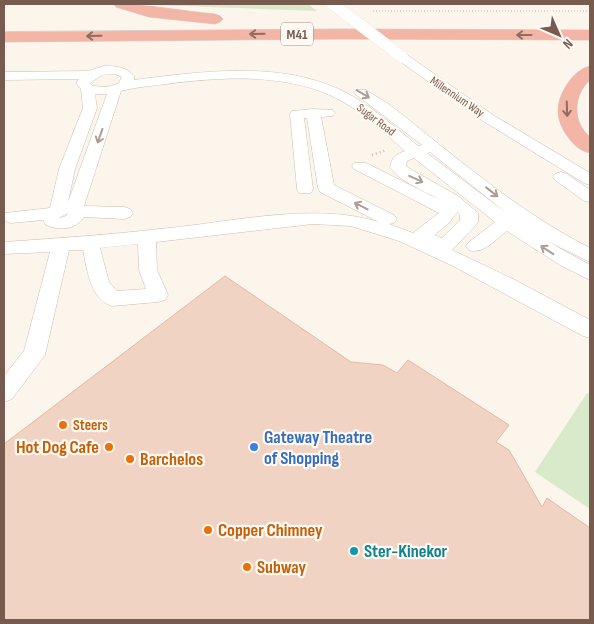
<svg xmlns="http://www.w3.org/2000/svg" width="594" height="624" font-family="'Sofia Sans Condensed',sans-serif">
  <rect width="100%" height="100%" fill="#fcf5ec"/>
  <g fill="#d9eaca">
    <polygon points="151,4 308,4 317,11 155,5"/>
    <polygon points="587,393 590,394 590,509 535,472"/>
  </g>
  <polygon fill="#f1d3c4" stroke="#e3b9a5" points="225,276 351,362 383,365 397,373 408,360 509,425 496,442 509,450 542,507 547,498 590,528 590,620 4,620 4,444"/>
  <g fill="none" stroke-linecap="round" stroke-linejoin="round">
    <g stroke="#cebdb0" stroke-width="1">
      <g id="minor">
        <polygon points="402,53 406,54 493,115 590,173 590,185 584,183 483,121 398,60 396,57"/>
        <path d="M104,66C116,66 127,67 134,76V80C206,71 289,59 354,97C377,111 397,129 418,146L422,145L354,93L356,90H366L390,105C455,156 517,211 590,248V262L547,241L590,265V280L560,265L507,231C496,239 483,255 469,250L466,246L469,242L495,222L414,158L407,161L406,166L412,170L458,196L478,213V222L475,226L452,250L515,280L590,320V338L583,336L451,265L399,241L351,226L313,224L156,242L157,270L168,295L165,300L158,302L112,306C90,299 87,269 83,250H69L45,355L12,399L4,402V376L24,351L50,252L4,254V242C62,238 120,234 178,227C242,220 317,203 379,222L320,192L318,188L307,118H304L313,189L311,193H299L297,189L290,114L292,111L313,109L333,110L335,113L333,116L321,117L334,185L394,215L397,219L394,223L389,224L413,233L439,213L354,169L352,166L354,163H366L440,200C424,190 401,183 390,167C393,156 395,155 405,151C382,131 360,109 332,96C282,73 220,77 166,84C151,86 136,87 121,91L84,206L124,207L130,209L133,213L130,217L124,219L84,217C75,230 60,231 46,225L43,220L11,223L5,221V213L50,208L59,169L83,108L81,89L76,83L79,79L4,80V72L88,71ZM115,74L122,77L118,84L106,87L93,86L90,83L102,75ZM95,94H107L68,202L75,169L97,108ZM430,152L509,215L427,153ZM457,212L460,215V220L442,238L434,235L449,223ZM68,213L66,216L60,218V217ZM138,244L139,270L146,289L117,291L109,282L100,248Z"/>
        <polygon points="561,172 567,174 590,190 590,202 584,201 555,180 553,177 555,174"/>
      </g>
    </g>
    <g stroke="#d9d1cd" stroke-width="1">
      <g id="highway">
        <path d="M114,4C146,4 182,11 215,14L220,16L223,19L220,22L215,24L149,17L116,7Z"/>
        <polygon points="341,29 590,30 590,40 341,39 4,42 4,32"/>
        <path d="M590,66V80C573,95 572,122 590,137V153C580,151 574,145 568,137C553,117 556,98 571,79C576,73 582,68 590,66Z"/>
      </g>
    </g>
    <polyline stroke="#d6b6a6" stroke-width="2" stroke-dasharray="0.5 2.5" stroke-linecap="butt" points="373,11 590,11"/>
    <polyline stroke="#d6b6a6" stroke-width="2.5" stroke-dasharray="1 3" stroke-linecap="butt" points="372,155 387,150"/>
    <use href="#minor" fill="#fff" fill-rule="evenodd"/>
    <use href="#highway" fill="#f3b5a6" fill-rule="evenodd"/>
    <g stroke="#cebdb0" stroke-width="12" stroke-linecap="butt">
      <polyline id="minor-bridge" points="333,4 402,57"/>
    </g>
    <use href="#minor-bridge" stroke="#fff" stroke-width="12"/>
  </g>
  <defs><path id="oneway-shaft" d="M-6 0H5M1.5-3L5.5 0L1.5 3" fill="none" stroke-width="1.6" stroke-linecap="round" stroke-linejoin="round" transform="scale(1.25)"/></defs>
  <g stroke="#906d60">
    <use href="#oneway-shaft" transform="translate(257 34) rotate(179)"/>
    <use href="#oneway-shaft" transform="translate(524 35) rotate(-180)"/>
    <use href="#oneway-shaft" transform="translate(94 36) rotate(179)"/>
    <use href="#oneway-shaft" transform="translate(567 109) rotate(88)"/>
  </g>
  <g stroke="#ad9d95">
    <use href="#oneway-shaft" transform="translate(363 94) rotate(31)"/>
    <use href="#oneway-shaft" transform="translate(100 136) rotate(109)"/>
    <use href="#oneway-shaft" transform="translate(416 179) rotate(25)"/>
    <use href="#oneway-shaft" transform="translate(492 192) rotate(38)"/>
    <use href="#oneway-shaft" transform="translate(361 206) rotate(-153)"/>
    <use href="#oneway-shaft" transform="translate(547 250) rotate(-147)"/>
  </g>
  <g fill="#e8710a" stroke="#fef9f2" stroke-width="2">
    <circle cx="63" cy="425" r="5"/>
    <circle cx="109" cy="447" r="5"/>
    <circle cx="130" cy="459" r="5"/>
    <circle cx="208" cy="530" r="5"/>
    <circle cx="247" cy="567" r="5"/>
  </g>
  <circle fill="#3f7fe0" stroke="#fef9f2" stroke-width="2" cx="254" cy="447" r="5"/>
  <circle fill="#0f9aa8" stroke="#fef9f2" stroke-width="2" cx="354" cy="551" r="5"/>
  <g text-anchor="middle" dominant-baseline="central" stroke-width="4.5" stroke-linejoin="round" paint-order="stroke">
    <g font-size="12" fill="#775b4e" stroke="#fef9f2">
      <text transform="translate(457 97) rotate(34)">Millennium Way</text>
      <text transform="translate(376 120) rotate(37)">Sugar Road</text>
    </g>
    <rect fill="#fef9f2" stroke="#a08a7f" stroke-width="1" x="281" y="22.5" width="32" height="23" rx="4"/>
    <g font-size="14" font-weight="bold" fill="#775b4e">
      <text x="297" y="34">M41</text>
    </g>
    <g font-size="15" font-weight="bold" fill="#c56008" stroke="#fef9f2" text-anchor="start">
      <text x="73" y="425">Steers</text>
    </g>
    <g font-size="18" font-weight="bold" fill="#366cbe" stroke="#fef9f2" text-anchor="start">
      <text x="264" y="437">Gateway Theatre<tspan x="264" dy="21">of Shopping</tspan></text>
    </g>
    <g font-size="18" font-weight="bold" fill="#c56008" stroke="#fef9f2" text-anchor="start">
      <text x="99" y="447" text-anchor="end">Hot Dog Cafe</text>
      <text x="140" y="459">Barchelos</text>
      <text x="218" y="530">Copper Chimney</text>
      <text x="257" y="567">Subway</text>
    </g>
    <g font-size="18" font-weight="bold" fill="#0d838f" stroke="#fef9f2" text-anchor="start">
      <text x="364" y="551">Ster-Kinekor</text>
    </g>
  </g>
  <rect width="594" height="624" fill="none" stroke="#775b4e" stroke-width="10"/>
  <g transform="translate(559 35) rotate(135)" stroke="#fef9f2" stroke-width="4" paint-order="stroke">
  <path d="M0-4L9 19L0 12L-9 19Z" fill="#775b4e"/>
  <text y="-8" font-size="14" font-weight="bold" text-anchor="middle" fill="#775b4e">N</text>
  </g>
</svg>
